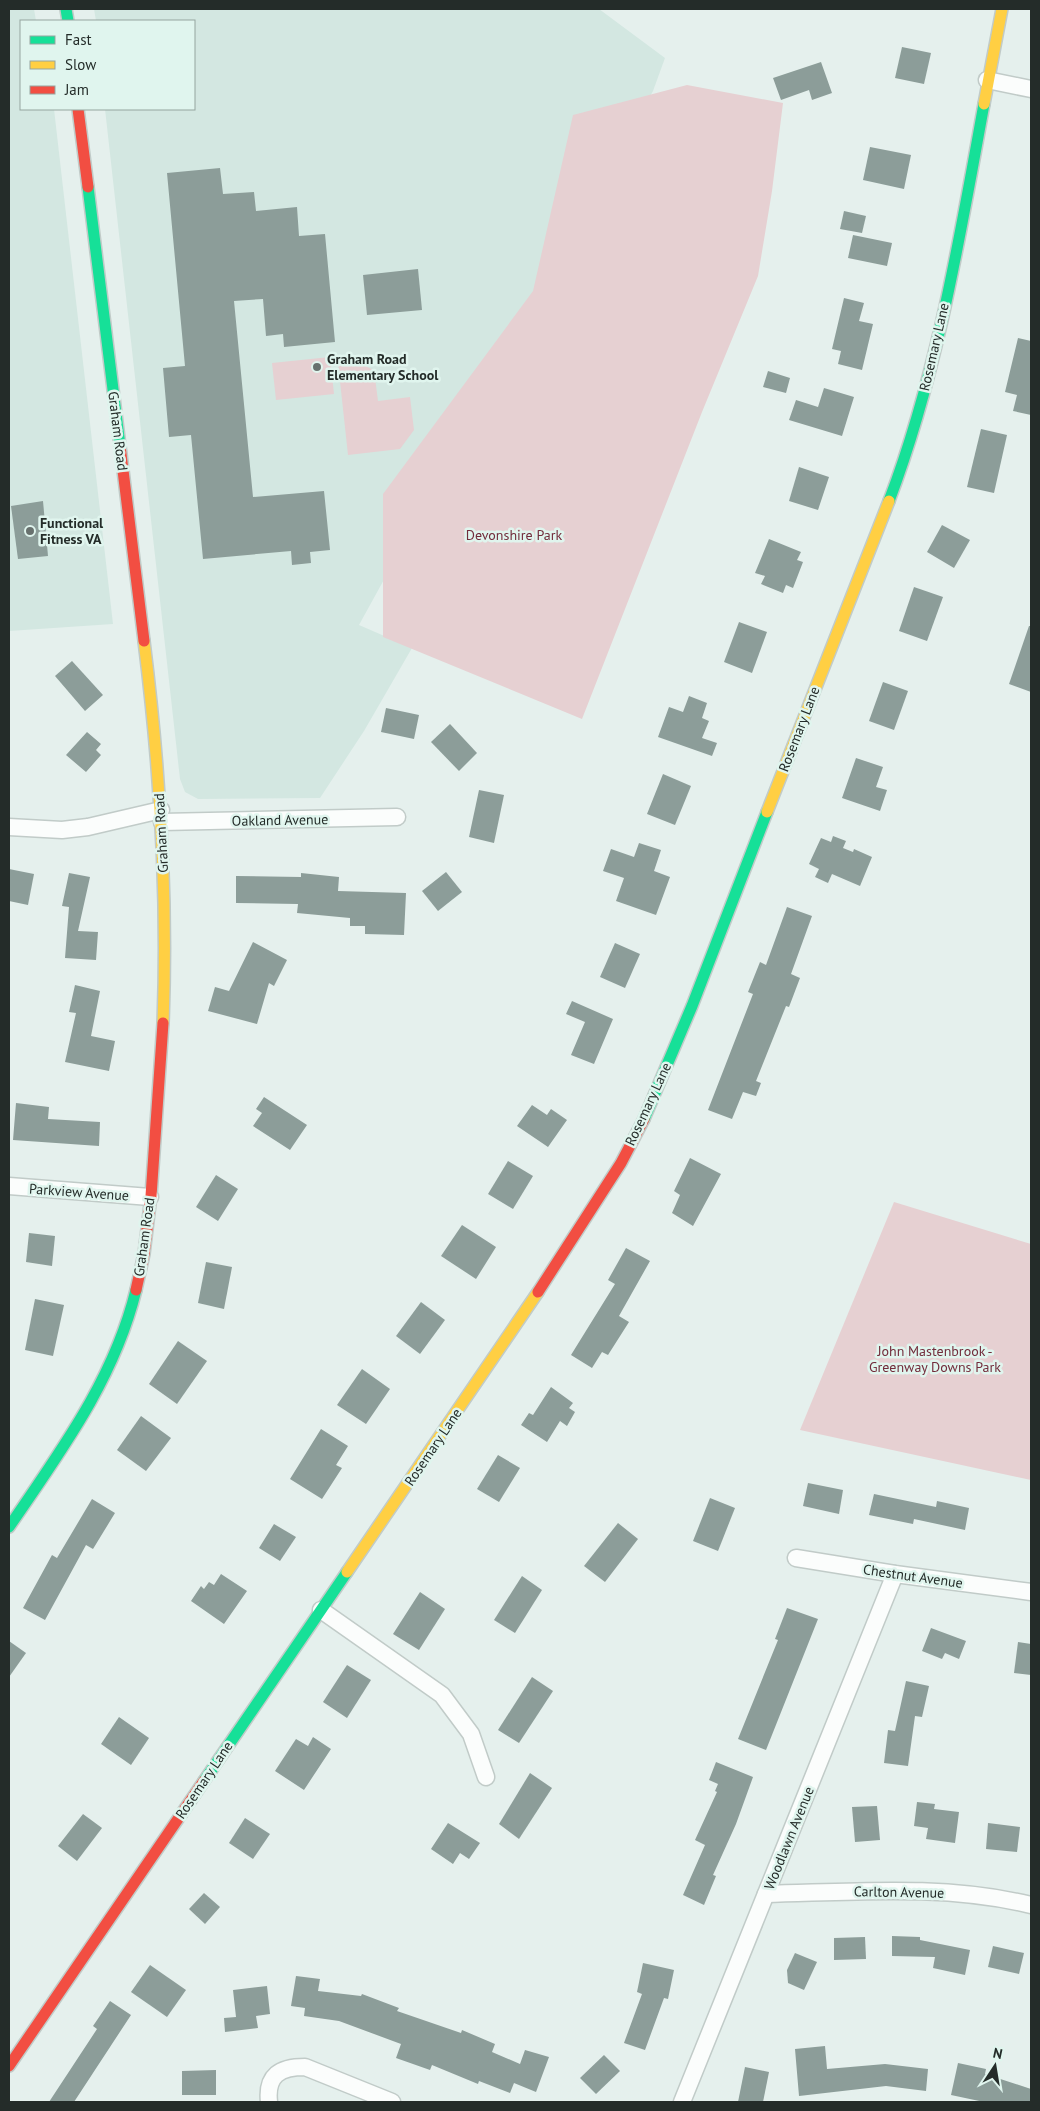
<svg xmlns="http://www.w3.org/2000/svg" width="1040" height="2111" font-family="'PT Sans',sans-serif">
  <rect width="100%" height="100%" fill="#e5f0ed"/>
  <g fill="#d3e7e1">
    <polygon points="9,9 34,9 36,21 21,21 21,109 54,109 113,624 9,631"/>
    <polygon points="94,9 599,9 665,58 653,91 359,625 412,648 364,731 320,798 198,799 185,792 180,779 105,109 194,109 194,21 96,21"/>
  </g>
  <g fill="#e6d0d2">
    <polygon points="687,85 783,103 772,191 758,276 702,412 582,719 383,637 383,494 533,291 573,115"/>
    <polygon points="330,357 334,394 276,400 272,363"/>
    <polygon points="354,361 374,370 378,401 410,397 414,430 400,449 348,455 338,363"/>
    <polygon points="894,1202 1031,1244 1031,1480 800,1430"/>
  </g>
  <g fill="#8c9d99">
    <polygon points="902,47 931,53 924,84 895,78"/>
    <polygon points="821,62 832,93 812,100 809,90 781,100 773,78"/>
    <polygon points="870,147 911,155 904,189 863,180"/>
    <polygon points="220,168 223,194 254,192 256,211 297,207 299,236 325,234 335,342 284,347 283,334 266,336 263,299 234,301 253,497 324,491 330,550 310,552 311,563 292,565 291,551 203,559 191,435 169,437 163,368 185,366 167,173"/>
    <polygon points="844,211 866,216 862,233 840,229"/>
    <polygon points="853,235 892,243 887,266 848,258"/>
    <polygon points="418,269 422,310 367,315 363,275"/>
    <polygon points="844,298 864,303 859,321 873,324 862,370 838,364 841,351 832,349"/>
    <polygon points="1018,338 1031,341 1031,415 1013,411 1017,395 1005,392"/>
    <polygon points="768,371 790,378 786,393 763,387"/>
    <polygon points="824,388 854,397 842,436 789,420 796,400 818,407"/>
    <polygon points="981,429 1007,435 994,493 967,487"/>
    <polygon points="799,467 829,477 818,510 789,501"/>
    <polygon points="43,501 48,556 18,559 11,506"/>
    <polygon points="942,525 970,540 954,568 927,552"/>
    <polygon points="769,539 801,552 797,560 803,562 793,588 786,585 783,593 761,584 765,576 755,573"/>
    <polygon points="914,587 943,597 927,641 899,631"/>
    <polygon points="739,622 767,632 752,673 724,662"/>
    <polygon points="1029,626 1031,626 1031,692 1009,684"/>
    <polygon points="72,661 103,695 85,711 55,676"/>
    <polygon points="883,682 908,691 894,730 869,721"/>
    <polygon points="689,696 707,703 702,718 709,721 702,738 717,743 712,756 658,737 669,707 683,712"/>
    <polygon points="386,708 419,715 414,739 381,732"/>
    <polygon points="450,724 477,753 459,771 431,742"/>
    <polygon points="87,732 101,744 96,750 101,755 86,772 66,755"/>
    <polygon points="856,758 883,767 876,787 887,790 880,811 842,798"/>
    <polygon points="663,774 691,786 675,825 647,814"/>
    <polygon points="479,790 504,795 494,843 469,837"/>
    <polygon points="833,836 846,841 843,848 853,852 854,849 872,857 860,886 832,874 828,883 815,877 819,869 809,864 821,838 831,842"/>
    <polygon points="639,843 661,850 654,871 670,877 656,915 616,901 624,878 603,871 611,849 634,857"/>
    <polygon points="9,869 34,874 28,905 9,901"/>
    <polygon points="446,872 462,892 438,911 422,891"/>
    <polygon points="69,873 90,877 78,931 98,932 96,960 65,958 69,907 62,906"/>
    <polygon points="301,873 339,877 338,891 406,893 404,935 365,934 365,926 350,926 350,918 297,913 298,904 236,903 236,876 301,877"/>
    <polygon points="787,907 812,916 791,974 800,978 789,1007 786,1006 756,1081 761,1083 756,1096 743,1092 732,1119 708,1110 753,994 748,992 760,962 766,965"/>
    <polygon points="253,942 287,960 274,986 269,983 257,1024 208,1011 215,987 229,991"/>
    <polygon points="615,943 640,954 625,988 600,977"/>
    <polygon points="75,985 100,991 91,1036 115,1041 109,1071 65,1062 76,1013 69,1012"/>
    <polygon points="572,1001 613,1019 594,1064 571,1055 585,1022 566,1014"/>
    <polygon points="264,1097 307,1125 290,1150 253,1126 262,1113 256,1109"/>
    <polygon points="16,1103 49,1107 48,1119 100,1122 99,1146 13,1140"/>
    <polygon points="532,1105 547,1115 551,1109 567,1120 548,1147 517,1126"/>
    <polygon points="690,1158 721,1174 693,1226 672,1213 680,1195 674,1191"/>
    <polygon points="508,1161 533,1176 513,1209 488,1194"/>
    <polygon points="216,1175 238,1189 218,1221 196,1207"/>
    <polygon points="462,1225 496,1247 476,1279 441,1256"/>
    <polygon points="29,1233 55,1236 52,1266 26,1262"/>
    <polygon points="626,1248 650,1261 619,1316 629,1322 608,1355 602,1352 592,1368 571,1355 615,1284 608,1280"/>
    <polygon points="206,1262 232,1267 224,1309 198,1303"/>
    <polygon points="35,1299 64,1305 53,1356 25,1350"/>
    <polygon points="421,1302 445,1320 420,1354 396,1336"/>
    <polygon points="178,1341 207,1361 177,1404 149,1384"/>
    <polygon points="362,1369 390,1389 366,1424 337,1405"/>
    <polygon points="551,1387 573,1403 569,1408 575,1412 567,1426 560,1421 547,1442 521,1425 529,1413 533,1415"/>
    <polygon points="141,1416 171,1438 146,1471 117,1450"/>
    <polygon points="321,1429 348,1446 336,1465 342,1468 322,1499 290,1479"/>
    <polygon points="498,1455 520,1468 499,1502 477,1489"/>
    <polygon points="808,1483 843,1490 839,1514 803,1506"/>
    <polygon points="874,1494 936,1507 937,1501 969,1508 965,1530 914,1519 913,1524 869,1515"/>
    <polygon points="710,1498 735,1508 718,1551 693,1541"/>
    <polygon points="92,1499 115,1513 93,1549 86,1545 45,1620 23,1608 52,1555 57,1558"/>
    <polygon points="618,1523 638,1539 605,1582 584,1566"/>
    <polygon points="274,1524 296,1537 280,1561 259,1548"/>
    <polygon points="221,1574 247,1591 224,1624 191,1601 201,1586 204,1589 209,1582 214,1585"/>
    <polygon points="522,1576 542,1590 515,1633 494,1620"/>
    <polygon points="420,1592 445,1609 419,1650 393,1634"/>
    <polygon points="787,1608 818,1619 766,1750 738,1739 778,1640 775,1639"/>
    <polygon points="931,1628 966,1641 959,1659 945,1653 942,1659 922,1651"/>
    <polygon points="9,1641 26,1653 9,1677"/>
    <polygon points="1018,1642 1031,1644 1031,1675 1014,1673"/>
    <polygon points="347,1665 371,1680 347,1718 323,1702"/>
    <polygon points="532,1677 553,1691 519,1743 498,1730"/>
    <polygon points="906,1681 929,1686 922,1717 915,1716 908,1766 884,1763 888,1730 895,1731"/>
    <polygon points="119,1717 149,1738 131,1765 101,1744"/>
    <polygon points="313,1737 331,1749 304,1790 275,1771 296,1739 308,1746"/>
    <polygon points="716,1762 753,1777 736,1824 713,1875 716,1876 704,1905 683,1895 705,1845 695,1840 717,1792 715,1791 718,1784 709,1780"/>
    <polygon points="530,1773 552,1788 519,1839 499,1824"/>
    <polygon points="917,1802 935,1804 934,1809 959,1812 955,1843 926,1839 928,1828 914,1826"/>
    <polygon points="877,1806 880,1840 855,1842 852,1807"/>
    <polygon points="83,1814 102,1828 77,1861 58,1846"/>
    <polygon points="245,1818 270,1834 253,1859 229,1843"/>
    <polygon points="448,1823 480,1843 469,1859 460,1853 453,1864 431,1849"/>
    <polygon points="988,1823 1020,1827 1017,1852 986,1849"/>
    <polygon points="204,1893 220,1907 205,1924 189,1909"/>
    <polygon points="892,1936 920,1937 920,1940 970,1950 965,1975 933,1968 935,1957 892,1956"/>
    <polygon points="865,1937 866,1959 834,1960 834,1938"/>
    <polygon points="993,1946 1024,1953 1019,1974 988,1967"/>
    <polygon points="795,1953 817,1962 804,1990 788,1983 787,1970"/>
    <polygon points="643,1963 674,1970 668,1999 664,1998 645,2050 624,2043 642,1994 637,1992"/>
    <polygon points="150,1965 186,1990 167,2017 131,1992"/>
    <polygon points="296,1976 320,1979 318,1991 361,1996 362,1994 399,2008 397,2011 461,2033 462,2030 495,2044 492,2052 520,2064 525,2050 549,2057 536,2092 514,2083 510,2093 479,2081 478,2084 432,2065 430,2070 396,2058 401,2044 339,2021 304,2016 305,2008 291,2006"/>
    <polygon points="267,1986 270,2014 256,2016 258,2028 225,2032 224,2018 236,2017 233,1990"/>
    <polygon points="110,2001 131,2015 74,2102 49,2102 97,2029 93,2026"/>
    <polygon points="825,2046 827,2069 885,2064 928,2069 926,2091 886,2086 799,2096 795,2049"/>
    <polygon points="604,2055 620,2071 596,2094 580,2078"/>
    <polygon points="958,2063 986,2069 985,2074 1031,2089 1031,2102 984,2102 951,2095"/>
    <polygon points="745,2067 769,2072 763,2102 738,2102"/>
    <polygon points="216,2070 216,2095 182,2095 182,2071"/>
  </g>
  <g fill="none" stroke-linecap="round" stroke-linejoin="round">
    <g stroke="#c1cbc8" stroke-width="19">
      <g id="street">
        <polyline points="987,80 1031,89"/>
        <polyline points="162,822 397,817"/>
        <polyline points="9,827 62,830 88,827 161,810"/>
        <polyline points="9,1186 150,1197"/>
        <polyline points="796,1558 895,1574 1031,1592"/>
        <polyline points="321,1610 442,1695 471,1734 486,1777"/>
        <path d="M766,1894C855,1892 944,1884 1031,1905"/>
        <path d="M269,2102C266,2075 280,2067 305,2067L392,2102"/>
        <polyline points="682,2102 895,1574"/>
      </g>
    </g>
    <g stroke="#c1cbc8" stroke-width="14">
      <g id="fast">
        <polyline points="66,9 68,21"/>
        <polyline points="88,187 120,446"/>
        <path d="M889,501C937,375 960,236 984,104"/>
        <polyline points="644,1119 692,1006 767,812"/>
        <path d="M9,1527C60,1452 114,1380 136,1290"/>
        <polyline points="204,1781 347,1572"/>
      </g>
    </g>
    <g stroke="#c1cbc8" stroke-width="14">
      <g id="slow">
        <polyline points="984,104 1002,9"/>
        <path d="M144,641C160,768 168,894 163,1023"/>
        <polyline points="767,812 889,501"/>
        <polyline points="347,1572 538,1292"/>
      </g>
    </g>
    <g stroke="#c1cbc8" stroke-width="14">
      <g id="jam">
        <polyline points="78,109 88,187"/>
        <polyline points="120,446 144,641"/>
        <polyline points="136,1290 144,1254 151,1196 163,1023"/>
        <polyline points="538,1292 621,1163 644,1119"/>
        <polyline points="9,2066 204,1781"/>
      </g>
    </g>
    <use href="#street" stroke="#fbfdfc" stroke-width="16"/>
    <use href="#fast" stroke="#16e098" stroke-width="11"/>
    <use href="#slow" stroke="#ffcf43" stroke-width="11"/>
    <use href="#jam" stroke="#f24e42" stroke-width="11"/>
  </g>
  <g fill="#68716e" stroke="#e0f5ee" stroke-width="2">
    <circle cx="317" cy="367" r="5"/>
    <circle cx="30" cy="531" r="5"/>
  </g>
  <g text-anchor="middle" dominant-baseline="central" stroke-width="5" stroke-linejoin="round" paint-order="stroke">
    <g font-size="14" fill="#242c29" stroke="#e0f5ee">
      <text transform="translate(934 347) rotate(-77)">Rosemary Lane</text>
      <text transform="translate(118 431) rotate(83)">Graham Road</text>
      <text transform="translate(799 729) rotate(-69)">Rosemary Lane</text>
      <text transform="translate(280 820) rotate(-1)">Oakland Avenue</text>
      <text transform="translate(161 833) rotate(-93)">Graham Road</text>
      <text transform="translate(648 1104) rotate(-65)">Rosemary Lane</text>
      <text transform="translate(79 1192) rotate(4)">Parkview Avenue</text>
      <text transform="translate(144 1237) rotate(-82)">Graham Road</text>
      <text transform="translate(433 1447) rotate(-56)">Rosemary Lane</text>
      <text transform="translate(913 1576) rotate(8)">Chestnut Avenue</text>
      <text transform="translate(204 1780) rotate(-56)">Rosemary Lane</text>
      <text transform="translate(789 1838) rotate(-68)">Woodlawn Avenue</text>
      <text transform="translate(899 1892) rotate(1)">Carlton Avenue</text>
    </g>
    <g font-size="14" font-weight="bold" fill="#242c29" stroke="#e0f5ee" text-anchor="start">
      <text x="327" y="359">Graham Road<tspan x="327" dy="16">Elementary School</tspan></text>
      <text x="40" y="523">Functional<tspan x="40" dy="16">Fitness VA</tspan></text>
    </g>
    <g font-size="14" fill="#722c3b" stroke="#e0f5ee">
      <text x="514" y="535">Devonshire Park</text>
      <text x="935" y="1351">John Mastenbrook -<tspan x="935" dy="16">Greenway Downs Park</tspan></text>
    </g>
  </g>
  <rect width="1040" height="2111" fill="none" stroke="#242c29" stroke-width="20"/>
  <rect x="20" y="20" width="175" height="90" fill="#e0f5ee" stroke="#95a59f"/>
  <rect x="30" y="36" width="25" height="8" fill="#16e098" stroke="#95a59f"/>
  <text x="65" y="45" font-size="15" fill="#242c29">Fast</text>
  <rect x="30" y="61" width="25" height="8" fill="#ffcf43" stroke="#95a59f"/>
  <text x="65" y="70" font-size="15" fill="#242c29">Slow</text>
  <rect x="30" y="86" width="25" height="8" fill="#f24e42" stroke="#95a59f"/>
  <text x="65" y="95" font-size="15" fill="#242c29">Jam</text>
  <g transform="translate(995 2066) rotate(12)" stroke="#e0f5ee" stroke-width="4" paint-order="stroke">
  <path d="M0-4L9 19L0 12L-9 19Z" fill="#242c29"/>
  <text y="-8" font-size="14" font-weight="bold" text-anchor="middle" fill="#242c29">N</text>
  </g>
</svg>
